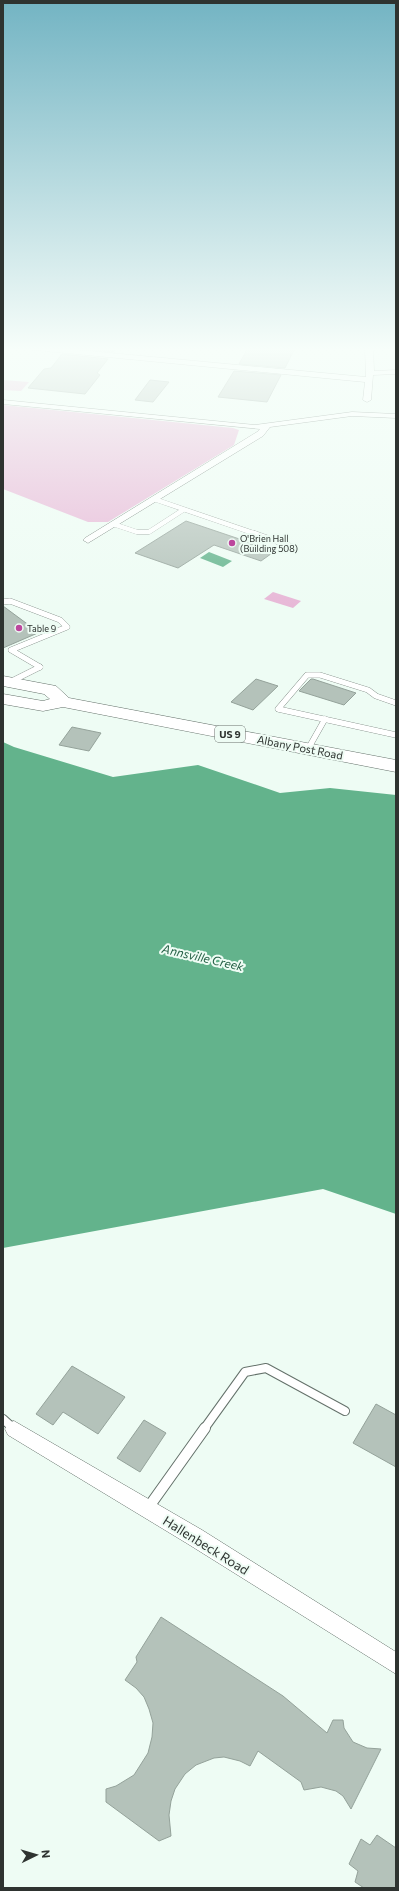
<svg xmlns="http://www.w3.org/2000/svg" width="399" height="1891" font-family="Commissioner,sans-serif">
  <rect width="100%" height="100%" fill="#eefcf4"/>
  <g fill="#e7b6d6">
    <polygon points="3,380 29,382 21,391 3,390"/>
    <polygon points="3,405 233,428 239,430 234,445 108,522 88,522 3,489"/>
    <polygon points="273,592 301,601 293,608 264,599"/>
  </g>
  <g fill="#63b38c">
    <polygon points="209,552 232,561 223,567 200,558"/>
    <polygon points="3,742 14,747 113,777 198,765 280,793 330,788 396,795 396,1214 323,1189 3,1248"/>
  </g>
  <g fill="#b4c2ba" stroke="#94a29a">
    <polygon points="72,348 116,348 113,352"/>
    <polygon points="248,348 295,348 285,368 239,364"/>
    <polygon points="62,354 108,359 97,373 100,375 85,394 28,388 44,369 51,368"/>
    <polygon points="234,371 281,375 267,402 218,397"/>
    <polygon points="150,380 169,382 153,402 135,400"/>
    <polygon points="186,521 275,551 261,561 214,545 178,568 135,553"/>
    <polygon points="3,606 26,623 40,632 3,648"/>
    <polygon points="256,679 278,686 253,710 231,702"/>
    <polygon points="311,679 313,679 356,693 344,705 299,691"/>
    <polygon points="72,727 101,733 89,751 59,745"/>
    <polygon points="72,1366 125,1397 98,1434 63,1412 53,1425 36,1414"/>
    <polygon points="376,1404 396,1415 396,1467 353,1443"/>
    <polygon points="144,1420 166,1433 140,1472 117,1458"/>
    <polygon points="161,1617 283,1696 327,1733 333,1720 343,1720 344,1728 353,1742 367,1748 381,1749 351,1809 343,1796 336,1791 321,1787 304,1790 301,1782 258,1751 250,1766 240,1761 224,1757 214,1758 196,1765 185,1774 175,1789 171,1801 169,1815 171,1836 159,1841 106,1802 106,1789 116,1786 134,1775 148,1753 152,1737 153,1723 149,1709 144,1697 136,1688 125,1680 137,1662 136,1657"/>
    <polygon points="377,1835 396,1848 396,1888 364,1888 355,1882 358,1871 349,1864 361,1839 370,1845"/>
  </g>
  <g fill="none" stroke-linecap="round" stroke-linejoin="round">
    <g stroke="#64716a" stroke-width="5">
      <g id="service-far3">
        <polyline points="154,499 256,534"/>
        <polyline points="113,524 137,532 149,532 183,510"/>
      </g>
    </g>
    <g stroke="#64716a" stroke-width="6">
      <g id="service-far2">
        <polyline points="253,533 293,547"/>
        <polyline points="3,602 10,601 60,620 67,627 11,650 40,667"/>
        <polyline points="10,682 40,667"/>
        <polyline points="396,703 376,696 368,690 320,675 307,675 278,709 396,735"/>
        <polyline points="308,749 325,719"/>
      </g>
    </g>
    <g stroke="#64716a" stroke-width="10">
      <g id="service-far1">
        <polyline points="3,1419 14,1429"/>
        <polyline points="204,1429 245,1372 266,1368 345,1411"/>
      </g>
    </g>
    <g stroke="#64716a" stroke-width="12">
      <g id="service">
        <polyline points="13,1428 14,1429"/>
        <polyline points="148,1508 205,1428"/>
      </g>
    </g>
    <g stroke="#64716a" stroke-width="1">
      <g id="minor">
        <polygon points="31,348 57,348 366,377 365,348 373,348 374,371 396,370 396,374 373,375 371,400 367,402 363,400 365,382 35,350"/>
        <polygon points="3,400 255,425 352,412 396,414 396,418 352,416 270,427 263,436 88,543 83,540 85,538 257,432 260,429 3,404"/>
        <polygon points="14,1421 202,1530 396,1652 396,1674 188,1544 8,1435 5,1429 8,1423"/>
      </g>
    </g>
    <g stroke="#64716a" stroke-width="1">
      <polygon id="trunk" points="3,676 56,686 69,698 396,760 396,772 63,707 43,711 3,704 3,694 43,701 50,699 44,694 3,686"/>
    </g>
    <use href="#service-far3" stroke="#fff" stroke-width="4.5"/>
    <use href="#service-far2" stroke="#fff" stroke-width="5.5"/>
    <use href="#service-far1" stroke="#fff" stroke-width="8"/>
    <use href="#service" stroke="#fff" stroke-width="10"/>
    <use href="#minor" fill="#fff" fill-rule="evenodd"/>
    <use href="#trunk" fill="#fff" fill-rule="evenodd"/>
  </g>
  <linearGradient id="sky" x2="0" y2="1"><stop stop-color="#73b4c3"/><stop offset="0.57" stop-color="#f7fefa"/><stop offset="1" stop-color="#f7fefa" stop-opacity="0"/></linearGradient>
  <rect width="399" height="613" fill="url(#sky)"/>
  <g fill="#bc469d" stroke="#eefcf4" stroke-width="1.5">
    <circle cx="232" cy="543" r="4"/>
    <circle cx="19" cy="628" r="4"/>
  </g>
  <g text-anchor="middle" dominant-baseline="central" stroke-width="4" stroke-linejoin="round" paint-order="stroke">
    <g font-size="9" fill="#2e3330" stroke="#eefcf4" text-anchor="start">
      <text x="240" y="538">O'Brien Hall<tspan x="240" dy="10">(Building 508)</tspan></text>
      <text x="27" y="628">Table 9</text>
    </g>
    <rect fill="#eefcf4" stroke="#686f6b" stroke-width="1" x="215" y="726" width="30" height="16" rx="3"/>
    <g font-size="10" font-weight="bold" fill="#2e3330">
      <text x="230" y="734">US 9</text>
    </g>
    <g font-size="11" fill="#2e3330" stroke="#eefcf4">
      <text transform="translate(300 747) rotate(11)">Albany Post Road</text>
    </g>
    <g font-size="12" font-style="italic" fill="#256146" stroke="#eefcf4">
      <text transform="translate(203 957) rotate(13)">Annsville Creek</text>
    </g>
    <g font-size="13" fill="#2e3330" stroke="#eefcf4">
      <text transform="translate(206 1545) rotate(32)">Hallenbeck Road</text>
    </g>
  </g>
  <rect width="399" height="1891" fill="none" stroke="#2e3330" stroke-width="8"/>
  <g transform="translate(36 1855) rotate(85)" stroke="#eefcf4" stroke-width="3" paint-order="stroke">
  <path d="M0-3L7 15L0 10L-7 15Z" fill="#2e3330"/>
  <text y="-6" font-size="11" font-weight="bold" text-anchor="middle" fill="#2e3330">N</text>
  </g>
</svg>
